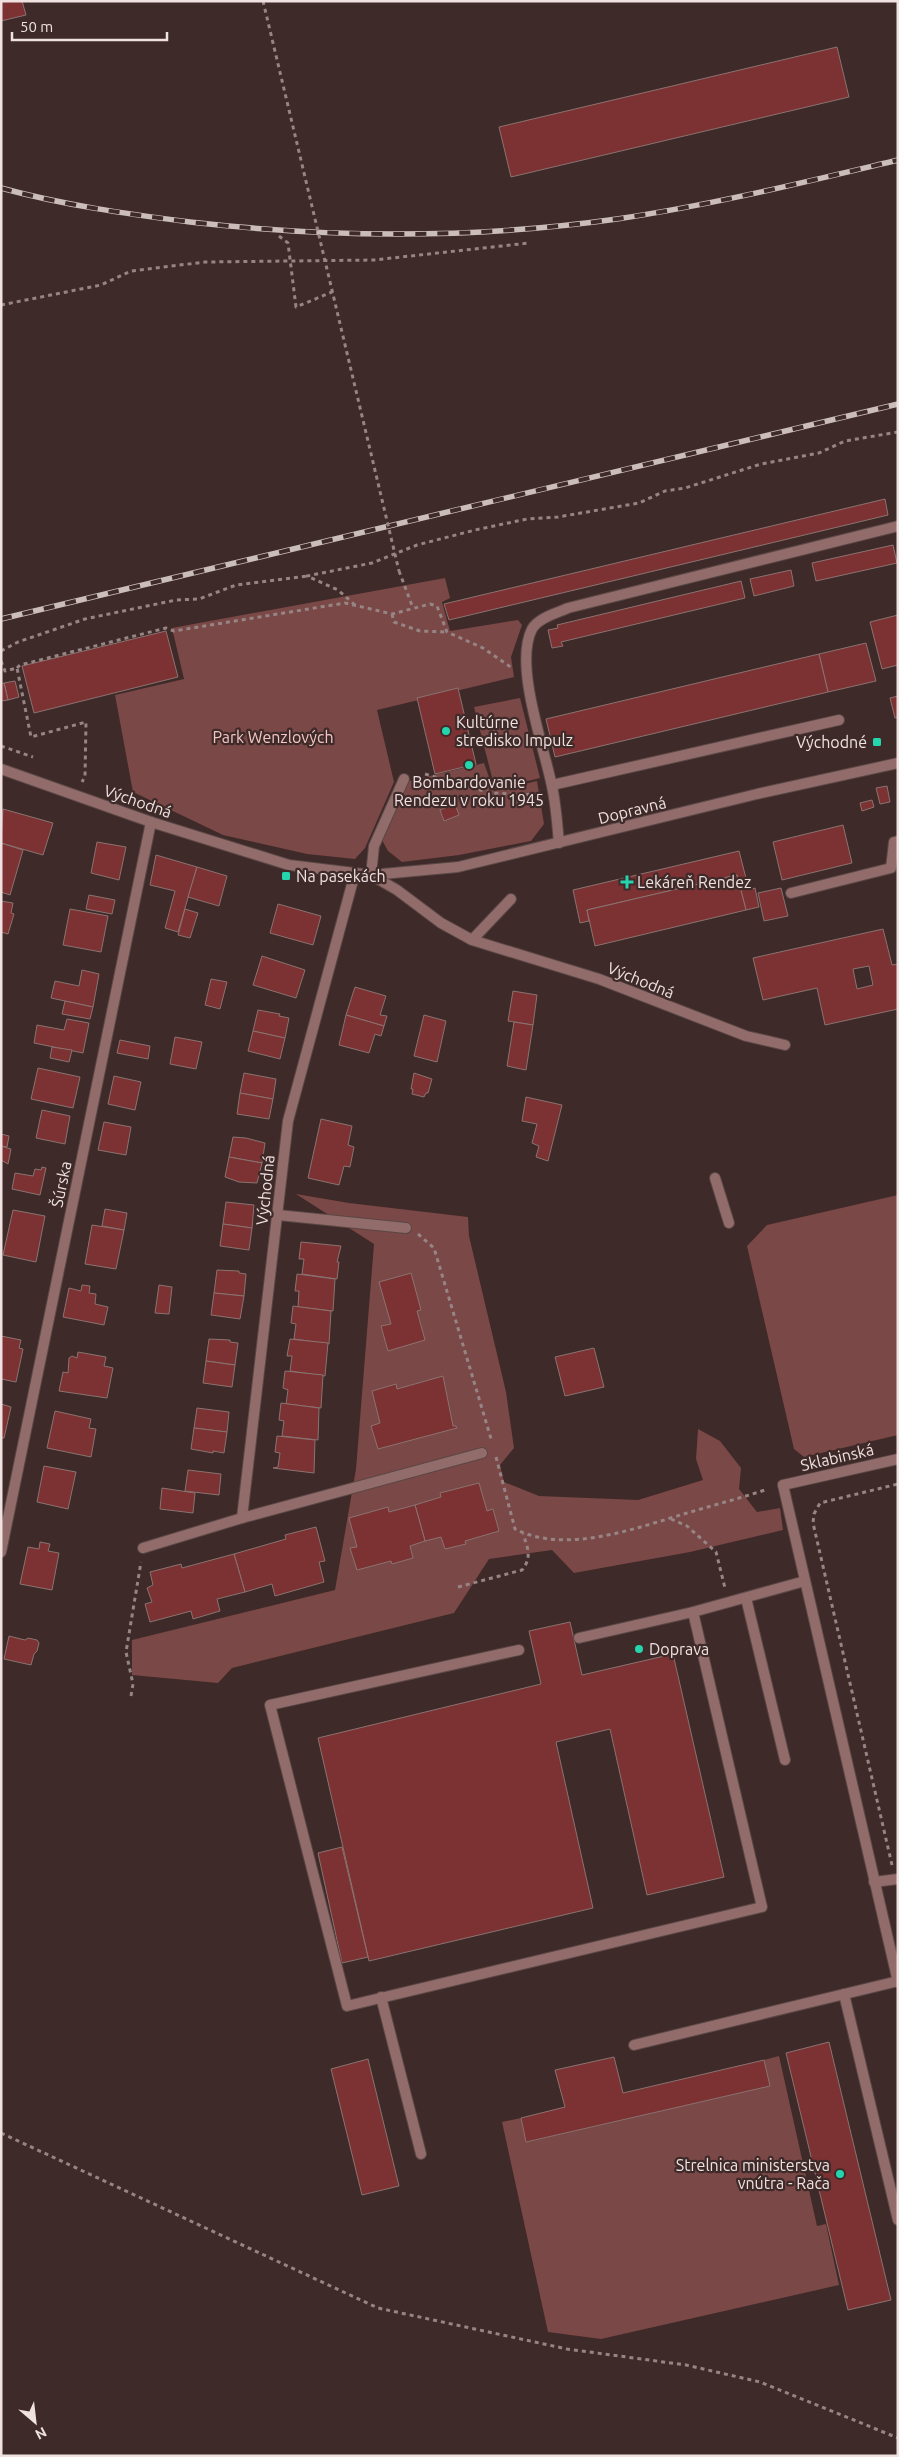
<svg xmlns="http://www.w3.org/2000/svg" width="899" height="2457" font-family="Ubuntu,sans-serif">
  <rect width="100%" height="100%" fill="#3e2a29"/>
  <g fill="#7a4846">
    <polygon points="445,578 450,598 442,602 450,631 518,620 522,625 511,657 514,677 377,710 394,782 365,848 355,859 307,854 223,835 133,792 115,695 184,679 172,628"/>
    <polygon points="520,698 540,778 495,789 474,707"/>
    <polygon points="484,763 494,791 537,781 544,824 531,841 459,855 402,862 388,851 382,840 409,781"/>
    <polygon points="296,1194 349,1203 468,1217 469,1236 506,1392 514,1448 500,1465 504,1482 539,1496 638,1500 703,1480 696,1459 698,1429 720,1441 741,1468 739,1489 757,1512 780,1508 783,1530 690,1552 574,1573 552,1550 489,1559 454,1613 232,1668 218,1683 132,1675 132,1640 335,1590 356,1469 374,1244"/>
    <polygon points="898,1195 898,1435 804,1457 794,1449 747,1246 767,1225"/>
    <polygon points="779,2056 817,2226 826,2224 839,2285 601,2339 548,2332 502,2122 521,2118 527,2142 769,2086 764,2060"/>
  </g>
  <g fill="#7c3232" stroke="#8a7371" fill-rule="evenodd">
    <polygon points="1,1 22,1 26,15 1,21"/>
    <polygon points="837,47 849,97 511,177 499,127"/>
    <polygon points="885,499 888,515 449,620 444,604"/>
    <polygon points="893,545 897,563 816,581 812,563"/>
    <polygon points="791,570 794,586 754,596 750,579"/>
    <polygon points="741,581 745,598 561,642 563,646 552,648 548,630 558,628 557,625"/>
    <polygon points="898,615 898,665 882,669 870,622"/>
    <polygon points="166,631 178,677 34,713 22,666"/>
    <polygon points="866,643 876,681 828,692 819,654"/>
    <polygon points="819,654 828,692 555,757 546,719"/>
    <polygon points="15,681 19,697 8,700 4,683"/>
    <polygon points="4,683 8,700 1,701 1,684"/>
    <polygon points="458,688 476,764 435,774 417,698"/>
    <polygon points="898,696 898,717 895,718 890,698"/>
    <polygon points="887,786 890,802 880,804 876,788"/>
    <polygon points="872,800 874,807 862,811 860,803"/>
    <polygon points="455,804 459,815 444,821 440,810"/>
    <polygon points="3,809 53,823 43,855 1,843"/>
    <polygon points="843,825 852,863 782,880 773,842"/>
    <polygon points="97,842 126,847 119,880 91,873"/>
    <polygon points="1,843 23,850 10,895 1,892"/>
    <polygon points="739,851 749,890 755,888 759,907 746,910 737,875 587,910 589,921 580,923 573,890"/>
    <polygon points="156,855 197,867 178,932 165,928 175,891 150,885"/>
    <polygon points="197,867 227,876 219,906 188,897"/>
    <polygon points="737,875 746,910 595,946 587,910"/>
    <polygon points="781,888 788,916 764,921 758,893"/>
    <polygon points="89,895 115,900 112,914 86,909"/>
    <polygon points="1,901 13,903 11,913 14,914 8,934 1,932"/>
    <polygon points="278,904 321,916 313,945 270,933"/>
    <polygon points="70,909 108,916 101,952 63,945"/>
    <polygon points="185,909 198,913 190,938 178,935"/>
    <path d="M883,929L892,965L898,964V1009L825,1025L817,988L763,1000L753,958ZM869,966L873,985L857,989L853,969Z"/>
    <polygon points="262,956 305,970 296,998 253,985"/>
    <polygon points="82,970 99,974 93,1007 51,998 55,981 79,986"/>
    <polygon points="211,979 227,982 220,1009 205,1005"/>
    <polygon points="355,987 386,996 380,1015 387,1016 384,1026 346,1015"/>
    <polygon points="513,991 537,995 533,1025 508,1021"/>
    <polygon points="65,1001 93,1007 90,1019 62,1014"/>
    <polygon points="258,1010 280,1014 279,1016 289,1018 285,1038 253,1031"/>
    <polygon points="346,1015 384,1026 381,1036 375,1034 369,1053 339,1045"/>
    <polygon points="424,1015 446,1021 437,1062 414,1056"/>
    <polygon points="67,1019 89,1023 83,1053 34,1043 37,1025 64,1030"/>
    <polygon points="514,1022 533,1025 526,1070 507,1066"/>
    <polygon points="253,1031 285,1038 280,1059 248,1051"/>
    <polygon points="175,1037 202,1042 196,1069 170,1064"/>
    <polygon points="120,1040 150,1046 148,1059 117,1053"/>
    <polygon points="52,1047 72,1050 69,1062 50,1058"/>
    <polygon points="38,1068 80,1077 73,1108 31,1099"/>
    <polygon points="244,1073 276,1079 273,1099 240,1093"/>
    <polygon points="414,1073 432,1079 428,1093 426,1093 424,1097 412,1094 413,1089 411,1089"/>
    <polygon points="114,1076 141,1082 135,1110 108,1104"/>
    <polygon points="240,1093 273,1099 269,1119 237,1114"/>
    <polygon points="526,1097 562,1105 548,1161 536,1157 539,1146 532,1143 537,1124 522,1121"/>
    <polygon points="42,1110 70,1116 65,1144 36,1138"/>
    <polygon points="321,1119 352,1126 348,1145 354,1147 350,1167 344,1166 339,1185 308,1178"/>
    <polygon points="104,1122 131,1127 126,1155 98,1150"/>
    <polygon points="1,1134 9,1136 7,1147 1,1146"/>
    <polygon points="233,1137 246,1138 265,1143 262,1163 229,1157"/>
    <polygon points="1,1146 11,1149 8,1164 1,1160"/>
    <polygon points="229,1157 262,1163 257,1183 239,1182 225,1177"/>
    <polygon points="42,1167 46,1168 40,1195 12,1189 15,1173 33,1176 35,1169 41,1170"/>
    <polygon points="226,1202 254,1205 252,1228 223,1224"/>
    <polygon points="105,1209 127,1213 124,1230 102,1226"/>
    <polygon points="13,1210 45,1216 36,1262 3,1255"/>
    <polygon points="223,1224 252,1228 249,1250 220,1246"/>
    <polygon points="92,1225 124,1230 116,1269 85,1264"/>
    <polygon points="301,1242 341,1246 337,1262 339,1262 337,1279 302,1274 304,1259 299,1259"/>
    <polygon points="217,1270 239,1271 239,1273 246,1274 244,1296 214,1293"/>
    <polygon points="411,1273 421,1310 417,1311 425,1340 388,1351 381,1326 391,1324 379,1282"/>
    <polygon points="297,1274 335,1279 333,1311 298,1307 299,1291 295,1291"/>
    <polygon points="82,1285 90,1286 89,1293 96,1294 95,1304 108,1307 104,1325 63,1317 69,1288 81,1291"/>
    <polygon points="159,1285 172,1287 169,1314 155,1313"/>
    <polygon points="214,1293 244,1296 240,1319 211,1315"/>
    <polygon points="293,1306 331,1311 329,1344 294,1339 296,1324 291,1323"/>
    <polygon points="1,1336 21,1340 19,1348 23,1349 16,1382 1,1379"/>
    <polygon points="209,1339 230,1340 230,1342 238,1343 235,1365 206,1361"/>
    <polygon points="290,1339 328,1343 325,1376 290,1371 292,1356 287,1356"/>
    <polygon points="594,1348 604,1387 565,1396 555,1357"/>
    <polygon points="78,1352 106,1357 104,1366 113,1368 107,1398 59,1391 63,1372 68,1373 69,1358 72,1356 77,1358"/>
    <polygon points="206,1361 235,1365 232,1387 203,1383"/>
    <polygon points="285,1371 323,1375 321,1408 286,1404 288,1390 283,1388"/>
    <polygon points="443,1376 453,1426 456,1426 457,1428 378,1449 371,1426 380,1423 372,1391 396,1384 397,1389"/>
    <polygon points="281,1403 319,1408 318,1440 282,1436 284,1421 279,1420"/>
    <polygon points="1,1404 11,1407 4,1438 1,1438"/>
    <polygon points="197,1408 229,1412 227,1432 194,1428"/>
    <polygon points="55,1411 91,1419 89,1428 96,1429 91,1457 47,1448"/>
    <polygon points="194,1428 227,1432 224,1453 213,1451 213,1453 191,1449"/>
    <polygon points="277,1436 315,1440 314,1473 273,1468 278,1467 280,1453 275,1452"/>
    <polygon points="44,1466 76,1472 68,1509 37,1502"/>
    <polygon points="188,1470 221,1474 219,1495 185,1491"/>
    <polygon points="479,1483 487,1511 493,1509 499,1531 465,1541 466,1544 445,1549 441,1537 425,1541 415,1505 441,1497 440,1493"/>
    <polygon points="162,1488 195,1493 193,1513 160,1509"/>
    <polygon points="415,1505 425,1541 410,1546 413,1558 392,1564 391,1561 357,1570 350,1548 357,1547 349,1518 388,1507 389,1512"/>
    <polygon points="316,1527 325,1561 319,1562 324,1582 275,1596 272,1584 245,1592 234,1554 286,1539 285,1535"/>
    <polygon points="40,1542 50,1544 48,1551 59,1553 52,1590 20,1584 28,1547 39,1549"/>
    <polygon points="234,1554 245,1592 217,1599 220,1611 193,1619 191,1611 150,1622 145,1604 152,1602 147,1588 153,1585 150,1572 181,1564 182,1568"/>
    <polygon points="570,1622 582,1675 673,1654 724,1877 647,1895 610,1729 556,1742 593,1908 369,1961 318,1738 541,1684 529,1631"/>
    <polygon points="9,1636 25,1640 28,1638 37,1640 39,1643 37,1651 34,1654 31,1665 4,1659"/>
    <polygon points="342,1847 368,1957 342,1963 318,1853"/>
    <polygon points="829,2042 891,2300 848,2310 786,2053"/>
    <polygon points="614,2057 623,2093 764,2060 770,2086 526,2142 521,2118 565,2107 555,2070"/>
    <polygon points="368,2059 399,2186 362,2195 331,2069"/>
  </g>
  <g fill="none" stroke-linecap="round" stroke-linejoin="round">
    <g stroke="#5a4746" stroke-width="12">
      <g id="service">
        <polyline points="552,785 839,720"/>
        <path d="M559,843C557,823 556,802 551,782C543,744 514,664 532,629C538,618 557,613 568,608L898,526"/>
        <polyline points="371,875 374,846 404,779"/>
        <polyline points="791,893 891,868 894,842 898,841"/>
        <polyline points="472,940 511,899"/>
        <polyline points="715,1178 729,1223"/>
        <polyline points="783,1485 898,1982"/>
        <polyline points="746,1598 785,1760"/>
        <polyline points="579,1638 693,1612 805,1581"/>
        <polyline points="519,1650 270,1705 347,2006 762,1907 693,1612"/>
        <polyline points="874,1882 898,1879"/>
        <polyline points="844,1994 898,2220"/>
        <polyline points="381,1997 421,2154"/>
        <polyline points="634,2045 898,1981"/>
      </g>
    </g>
    <g stroke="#5a4746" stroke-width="12">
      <g id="minor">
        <polyline points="1,769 151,822 289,865 371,875 397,890 441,923 472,940 599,979 746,1036 785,1045"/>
        <polyline points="371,875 458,867 757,794 898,763"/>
        <polyline points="278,1215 406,1228"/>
        <polyline points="783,1485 898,1459"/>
        <polyline points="242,1518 288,1121 355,873"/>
        <polyline points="143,1548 242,1518 482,1453"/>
        <polyline points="1,1552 151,822"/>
      </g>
    </g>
    <g stroke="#968584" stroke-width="3" stroke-dasharray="4 4" stroke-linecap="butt">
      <polyline points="279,236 288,243 296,307 332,292"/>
      <polyline points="1,305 101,285 131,271 205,262 374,260 529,243"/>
      <polyline points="399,571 413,608"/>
      <polyline points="355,605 338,590 307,576 372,563 417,545 475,530 527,519 558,517 639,503 665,491 685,488 761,464 819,453 845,441 898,432"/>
      <polyline points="392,614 394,622 420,631 447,632"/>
      <polyline points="1,651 18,642 85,619 176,600 199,599 236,585 307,576"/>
      <polyline points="1,661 5,671 17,668 31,737 86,722 85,776 82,782"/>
      <polyline points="17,668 20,665 166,628 174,631 345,603 392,614 430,604 437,606 447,632 483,648 512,668"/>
      <polyline points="1,746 33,757"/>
      <polyline points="425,774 491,793 540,795"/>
      <polyline points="418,1234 434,1248 492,1442"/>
      <path d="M496,1457L515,1529C566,1555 636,1528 687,1513C714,1505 741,1498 768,1489"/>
      <polyline points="671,1519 687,1526 716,1552 725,1588"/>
      <path d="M458,1587L522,1570C532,1558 528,1548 523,1534"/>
      <polyline points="131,1696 133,1684 126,1652 141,1562"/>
      <polyline points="892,1865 813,1523 814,1514 820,1503 898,1484"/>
      <polyline points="1,2133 378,2308 567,2349 686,2365 760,2382 898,2438"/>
    </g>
    <use href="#service" stroke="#916c6a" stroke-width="10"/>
    <use href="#minor" stroke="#916c6a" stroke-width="10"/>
    <g stroke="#cbbdbc" stroke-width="5.5">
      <g id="rail">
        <path d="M1,188C63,205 127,214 190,222C331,238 475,239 617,219C712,205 805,182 898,160"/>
        <polyline points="1,619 898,404"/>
      </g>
    </g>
    <use href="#rail" stroke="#3e2a29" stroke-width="4" stroke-dasharray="11" stroke-linecap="butt"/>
    <polyline stroke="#968584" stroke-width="3" stroke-dasharray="4 4" stroke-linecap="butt" points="263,1 399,571"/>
  </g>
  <g fill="#25d5ae" stroke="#3e2a29" stroke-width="2">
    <circle cx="446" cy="731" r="5"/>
    <rect x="872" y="737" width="10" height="10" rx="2.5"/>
    <circle cx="469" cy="765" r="5"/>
    <rect x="281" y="871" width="10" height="10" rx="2.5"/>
    <path d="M624.5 874.5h5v5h5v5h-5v5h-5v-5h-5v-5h5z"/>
    <circle cx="639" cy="1649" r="5"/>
    <circle cx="840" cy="2174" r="5"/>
  </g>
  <g text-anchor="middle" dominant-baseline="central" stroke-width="4.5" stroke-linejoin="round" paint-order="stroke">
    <g font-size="16" fill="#efe2e1" stroke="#3e2a29" text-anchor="start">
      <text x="456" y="722">Kultúrne<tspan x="456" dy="18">stredisko Impulz</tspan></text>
      <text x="867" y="742" text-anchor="end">Východné</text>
      <text x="469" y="782" text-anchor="middle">Bombardovanie<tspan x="469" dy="18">Rendezu v roku 1945</tspan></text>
      <text x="296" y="876">Na pasekách</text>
      <text x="637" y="882">Lekáreň Rendez</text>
      <text x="649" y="1649">Doprava</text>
      <text x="830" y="2165" text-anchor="end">Strelnica ministerstva<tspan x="830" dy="18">vnútra - Rača</tspan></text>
    </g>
    <g font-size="16" fill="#f5c6c3" stroke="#3e2a29">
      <text x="273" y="737">Park Wenzlových</text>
    </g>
    <g font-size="16" fill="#efe2e1" stroke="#3e2a29">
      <text transform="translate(138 801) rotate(19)">Východná</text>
      <text transform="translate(632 810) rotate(-14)">Dopravná</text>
      <text transform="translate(641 980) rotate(22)">Východná</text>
      <text transform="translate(61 1184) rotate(-78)">Šúrska</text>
      <text transform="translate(265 1190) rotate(-84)">Východná</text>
      <text transform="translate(837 1457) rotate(-13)">Sklabinská</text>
    </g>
  </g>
  <rect width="899" height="2457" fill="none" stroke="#efe2e1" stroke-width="5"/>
  <g transform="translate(35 2422) rotate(152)" stroke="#3e2a29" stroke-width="4" paint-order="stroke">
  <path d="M0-4L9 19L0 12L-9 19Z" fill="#efe2e1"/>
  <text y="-8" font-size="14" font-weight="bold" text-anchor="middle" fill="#efe2e1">N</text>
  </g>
  <path d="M12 32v8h155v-8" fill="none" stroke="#efe2e1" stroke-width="2.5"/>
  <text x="20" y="32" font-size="15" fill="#efe2e1" stroke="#3e2a29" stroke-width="4" paint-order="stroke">50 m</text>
</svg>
